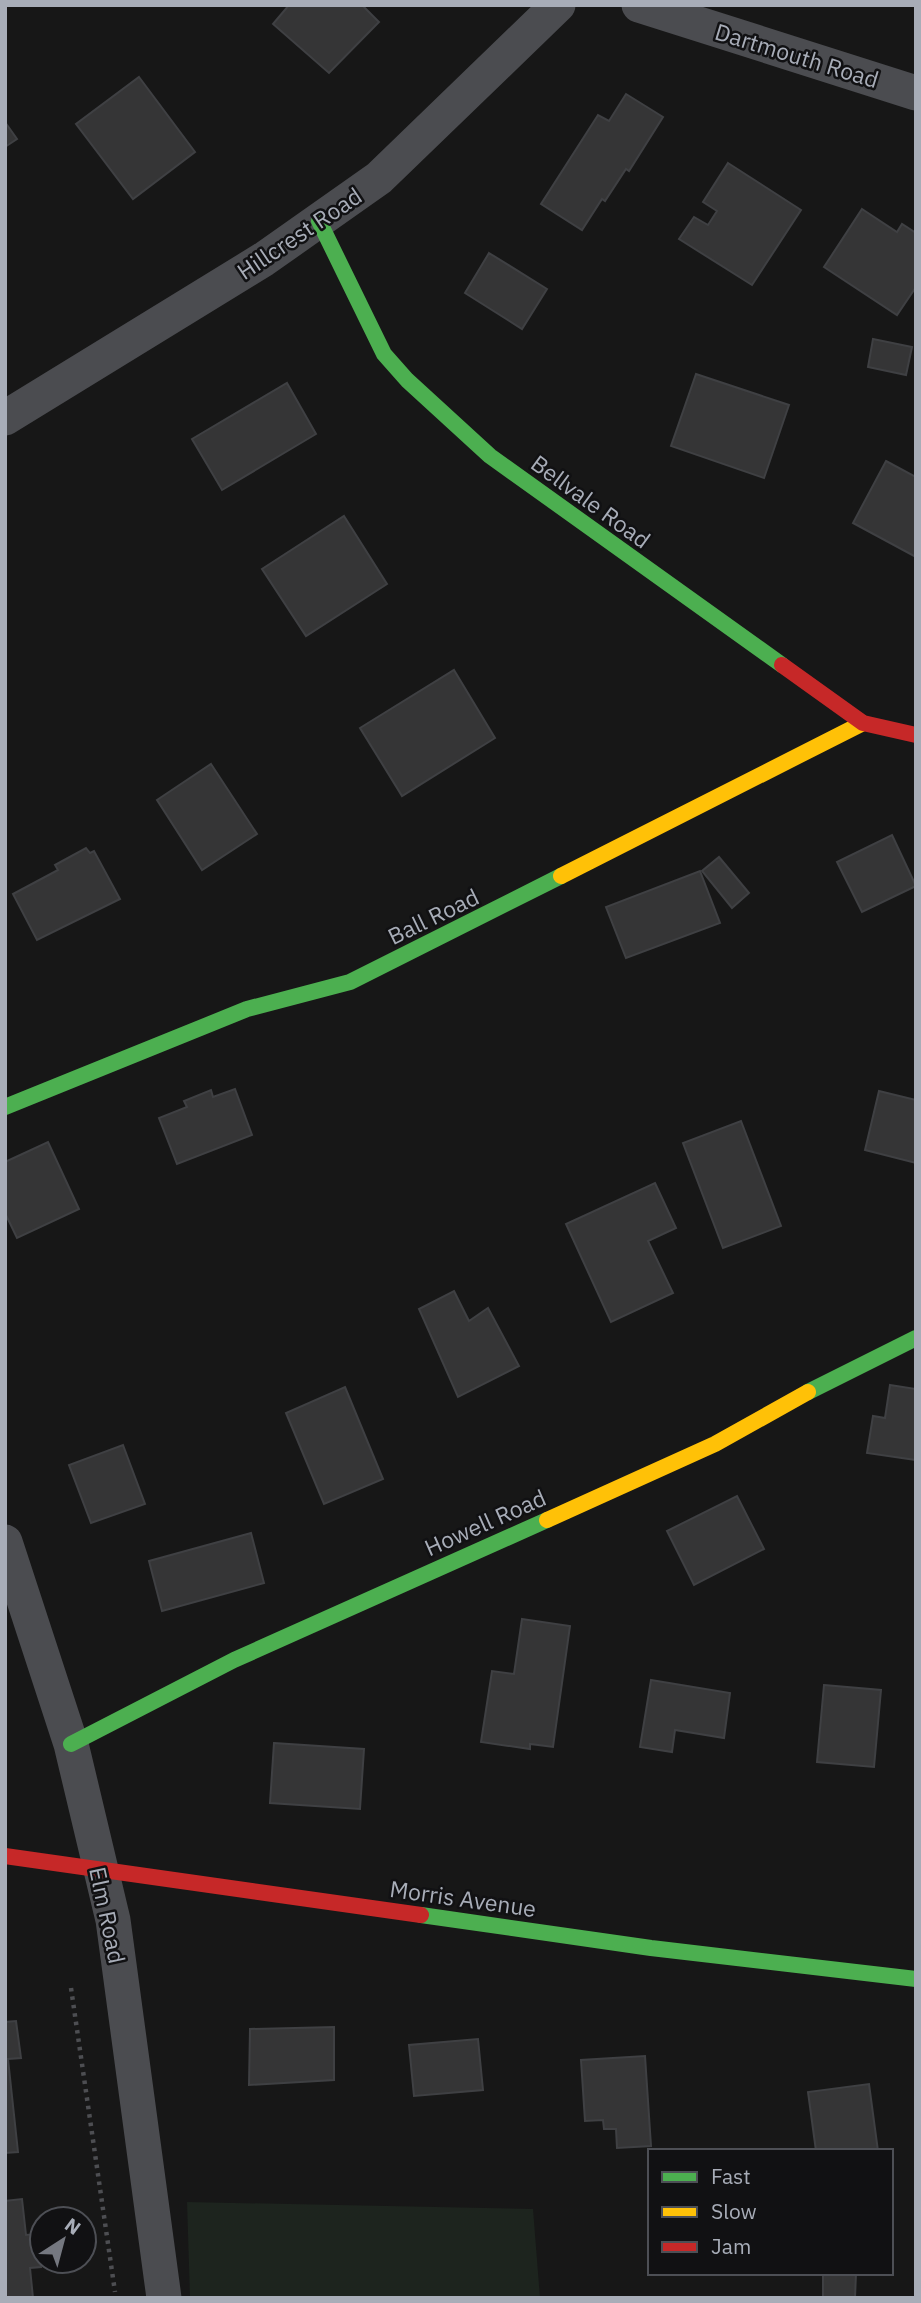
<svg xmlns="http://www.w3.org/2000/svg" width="921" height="2303" font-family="'IBM Plex Sans',sans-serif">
  <rect width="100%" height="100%" fill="#171717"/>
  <polygon fill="#1d241e" points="187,2202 533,2209 540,2298 190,2298"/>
  <g fill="#353536" stroke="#3f4043" stroke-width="2">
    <polygon points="289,5 362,5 379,22 329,73 273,24"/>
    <polygon points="139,77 195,152 133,199 76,124"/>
    <polygon points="626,94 663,117 629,171 626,169 605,201 602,199 582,230 541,204 598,115 609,121"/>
    <polygon points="5,122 17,139 5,147"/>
    <polygon points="728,163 801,210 752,285 679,239 694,217 708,225 717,211 703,202"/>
    <polygon points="862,209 897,232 902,224 916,233 916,287 897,315 824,267"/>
    <polygon points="489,253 547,289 522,329 465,293"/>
    <polygon points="873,339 912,347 906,375 868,367"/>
    <polygon points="696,374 789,405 764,478 671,446"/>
    <polygon points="287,383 316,434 222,490 192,439"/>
    <polygon points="886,461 916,477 916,557 853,523"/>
    <polygon points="344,516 387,584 306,636 262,569"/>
    <polygon points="454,670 495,738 402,796 360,728"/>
    <polygon points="211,764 257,834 202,870 157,800"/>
    <polygon points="892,835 916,886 862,912 837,862"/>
    <polygon points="86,848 90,853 94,851 120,899 37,940 13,894 58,870 55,865"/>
    <polygon points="719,857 749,893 732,908 702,871"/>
    <polygon points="700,871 720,923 626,958 606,907"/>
    <polygon points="235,1089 252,1135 177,1164 159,1118 187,1107 184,1101 211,1090 213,1097"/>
    <polygon points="879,1091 916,1100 916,1163 865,1150"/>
    <polygon points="741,1121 781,1226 723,1248 683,1143"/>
    <polygon points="48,1142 79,1209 17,1238 5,1213 5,1162"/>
    <polygon points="655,1183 676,1228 648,1241 673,1293 611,1322 566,1224"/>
    <polygon points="454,1291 469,1321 488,1308 519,1366 458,1397 419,1309"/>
    <polygon points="890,1385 916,1389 916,1460 867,1453 873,1416 885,1418"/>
    <polygon points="345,1387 383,1479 324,1504 286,1413"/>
    <polygon points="123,1445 145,1504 91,1523 69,1465"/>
    <polygon points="737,1496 764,1549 694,1585 667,1531"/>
    <polygon points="251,1533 264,1583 162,1611 149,1561"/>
    <polygon points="522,1619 570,1626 553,1747 530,1744 530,1749 481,1742 492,1671 514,1674"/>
    <polygon points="651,1680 730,1693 724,1738 675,1730 672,1752 640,1747"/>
    <polygon points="824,1685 881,1690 874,1767 817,1762"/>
    <polygon points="274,1743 364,1749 360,1809 270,1803"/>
    <polygon points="16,2021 21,2058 8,2059 18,2152 5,2153 5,2022"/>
    <polygon points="334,2027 334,2080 249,2085 250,2029"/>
    <polygon points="478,2039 483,2090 414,2096 409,2045"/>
    <polygon points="645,2056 651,2146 617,2148 616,2129 604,2129 603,2120 585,2121 581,2060"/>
    <polygon points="869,2084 878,2151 816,2151 808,2092"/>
    <polygon points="22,2199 26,2235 36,2234 41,2267 30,2268 33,2298 5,2298 5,2201"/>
    <polygon points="823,2273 856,2273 855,2298 823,2298"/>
  </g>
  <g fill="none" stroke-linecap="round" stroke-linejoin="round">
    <polyline stroke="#4d4e52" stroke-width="4.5" stroke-dasharray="3.5 5" stroke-linecap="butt" points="71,1988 115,2292"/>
    <g stroke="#4b4c50" stroke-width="35">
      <polyline points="639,5 916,93"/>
      <polyline points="5,418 264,259 379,178 558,5"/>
      <polyline points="5,1542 71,1744 113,1920 164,2298"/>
    </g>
    <g stroke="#4caf50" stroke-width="16">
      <polyline points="319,221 384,354 407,380 490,456 782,665"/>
      <polyline points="5,1107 247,1009 350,982 561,876"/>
      <polyline points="808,1392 916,1338"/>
      <polyline points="71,1744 234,1660 547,1520"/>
      <polyline points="421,1915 651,1948 916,1979"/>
    </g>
    <g stroke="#ffc107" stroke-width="16">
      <polyline points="561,876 863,723"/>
      <polyline points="547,1520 715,1444 808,1392"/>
    </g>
    <g stroke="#c62828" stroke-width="16">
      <polyline points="782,665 863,723 916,735"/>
      <polyline points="5,1856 421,1915"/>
    </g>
  </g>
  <g text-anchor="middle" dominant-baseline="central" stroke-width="5" stroke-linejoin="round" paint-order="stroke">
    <g font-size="23" fill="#a8adb8" stroke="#111113">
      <text transform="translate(797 55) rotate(17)">Dartmouth Road</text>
      <text transform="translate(299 233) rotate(-34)">Hillcrest Road</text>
      <text transform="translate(591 501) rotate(36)">Bellvale Road</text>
      <text transform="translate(433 916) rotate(-26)">Ball Road</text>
      <text transform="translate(485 1522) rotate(-24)">Howell Road</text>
      <text transform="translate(463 1898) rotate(8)">Morris Avenue</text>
      <text transform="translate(108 1915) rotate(78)">Elm Road</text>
    </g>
  </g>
  <rect width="921" height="2303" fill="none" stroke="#a8adb8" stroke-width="14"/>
  <rect x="648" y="2149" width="245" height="126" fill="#111113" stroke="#4d4f55" stroke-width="2"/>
  <rect x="662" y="2172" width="35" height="10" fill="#4caf50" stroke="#4d4f55" stroke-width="2"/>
  <text x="711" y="2184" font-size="21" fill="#a8adb8">Fast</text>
  <rect x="662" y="2207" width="35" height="10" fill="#ffc107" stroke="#4d4f55" stroke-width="2"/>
  <text x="711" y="2219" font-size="21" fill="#a8adb8">Slow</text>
  <rect x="662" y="2242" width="35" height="10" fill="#c62828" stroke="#4d4f55" stroke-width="2"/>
  <text x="711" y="2254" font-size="21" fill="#a8adb8">Jam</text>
  <g transform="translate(63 2240) rotate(36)"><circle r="33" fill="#111113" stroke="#4d4f55" stroke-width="2"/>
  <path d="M0-5L12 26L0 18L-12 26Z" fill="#757880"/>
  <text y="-10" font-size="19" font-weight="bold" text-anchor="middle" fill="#a8adb8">N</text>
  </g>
</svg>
